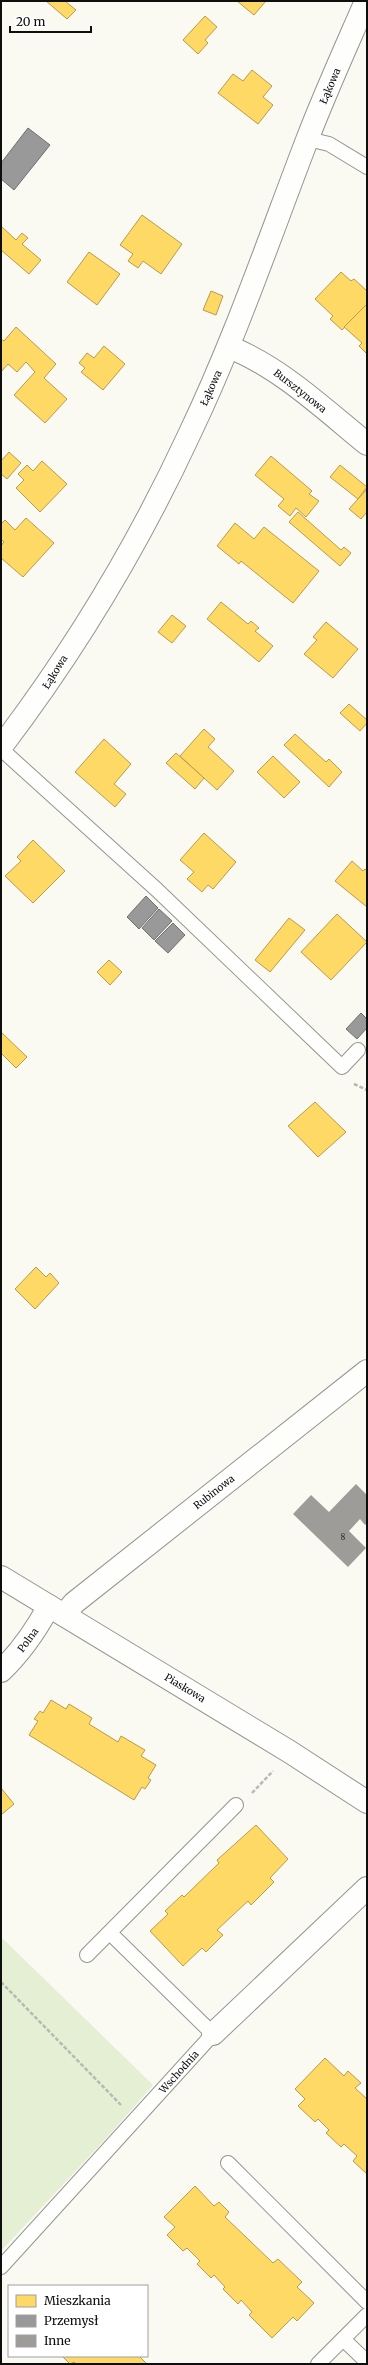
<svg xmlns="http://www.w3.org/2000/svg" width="368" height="2365" font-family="Merriweather,serif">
  <rect width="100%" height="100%" fill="#faf9f2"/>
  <polygon fill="#e5efd3" points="1,1937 153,2085 111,2133 1,2251"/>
  <g fill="#ffd966" stroke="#b79c4c">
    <polygon points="46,1 65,1 76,10 67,19"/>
    <polygon points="237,1 266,1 254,15"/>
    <polygon points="205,16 217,27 205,40 208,43 198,54 183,40"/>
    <polygon points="252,70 272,86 263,97 273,105 258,124 218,93 233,74 243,81"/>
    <polygon points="142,215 182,244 161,274 143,261 138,268 128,261 133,254 120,245"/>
    <polygon points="1,226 16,240 22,233 28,238 22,244 41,260 29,274 1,250"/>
    <polygon points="89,252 120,274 97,305 67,282"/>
    <polygon points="341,272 351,281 354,279 367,291 367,304 342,330 330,319 333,316 315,299"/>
    <polygon points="211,291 223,296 216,315 203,310"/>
    <polygon points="367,304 367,354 359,346 362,343 344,327"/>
    <polygon points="16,327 56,364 44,378 67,399 45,423 14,395 35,372 26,362 17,372 8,364 1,372 1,339 4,341"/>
    <polygon points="104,346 125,364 103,390 81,372 85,368 79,363 87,353 94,358"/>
    <polygon points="9,452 21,463 7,479 1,474 1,461"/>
    <polygon points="271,456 312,491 309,494 319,501 306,517 296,508 290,516 278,506 284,499 255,475"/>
    <polygon points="42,461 67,484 40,512 16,488 24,480 18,474 27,465 33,471"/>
    <polygon points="340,465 367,487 358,499 330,477"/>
    <polygon points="367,489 367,512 361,519 349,509"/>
    <polygon points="298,512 341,550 344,547 351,553 340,566 289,522"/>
    <polygon points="26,518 54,543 23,577 1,558 1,546 4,542 1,539 1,524 5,520 15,530"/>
    <polygon points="235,523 254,539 264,527 319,571 293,603 241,561 239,564 217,546"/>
    <polygon points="221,602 248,624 251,621 259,628 255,631 273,646 259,662 207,619"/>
    <polygon points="172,615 186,626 172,643 158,632"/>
    <polygon points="326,622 358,649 333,678 304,654 317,640 313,637"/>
    <polygon points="349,704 367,720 367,723 360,731 340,713"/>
    <polygon points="204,729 215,739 208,747 234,771 217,790 180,756"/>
    <polygon points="295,734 326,762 329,759 342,772 329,787 284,745"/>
    <polygon points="104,739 131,764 114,784 126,794 115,807 75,772"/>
    <polygon points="176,753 204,778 195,789 166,763"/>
    <polygon points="273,756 300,782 284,798 257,772"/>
    <polygon points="204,833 236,862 213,889 208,885 202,892 187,879 194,872 180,860"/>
    <polygon points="33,840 65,871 33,903 5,876 21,861 17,857"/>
    <polygon points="352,861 363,871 365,869 367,871 367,907 335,881"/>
    <polygon points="337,914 367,942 331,980 301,952"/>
    <polygon points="289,918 305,930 270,972 255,960"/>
    <polygon points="109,960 122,972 110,985 97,972"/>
    <polygon points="1,1032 27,1057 16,1068 1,1053"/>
    <polygon points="315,1102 346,1132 318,1157 288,1126"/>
    <polygon points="36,1267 46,1277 50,1273 59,1283 35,1309 15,1289"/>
    <polygon points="51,1700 66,1709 69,1704 92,1718 89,1724 118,1742 121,1736 145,1750 141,1756 156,1765 148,1778 151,1780 145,1789 142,1787 134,1800 29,1735 38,1721 34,1719 40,1711 43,1713"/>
    <polygon points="1,1788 14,1804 1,1815"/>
    <polygon points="256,1825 288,1859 270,1878 274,1882 251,1905 248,1901 217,1930 223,1935 206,1952 202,1948 183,1966 150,1931 168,1914 165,1911 182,1895 184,1897 219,1863 217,1860"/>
    <polygon points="325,2058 344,2076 348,2071 361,2083 355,2088 367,2099 367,2174 353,2161 357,2156 344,2144 341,2147 326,2133 329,2130 318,2119 315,2122 298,2106 305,2099 295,2089"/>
    <polygon points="195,2186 214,2206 219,2202 229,2212 225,2217 273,2263 278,2259 302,2282 297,2287 314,2303 297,2321 293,2317 272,2338 249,2315 252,2312 241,2300 238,2304 223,2289 225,2287 214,2275 211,2278 197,2264 200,2261 187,2248 183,2251 167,2235 175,2227 164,2217"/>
    <polygon points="62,2356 139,2356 147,2364 76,2364 74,2362 70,2364"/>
  </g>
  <g fill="#999" stroke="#6f6f6f">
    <polygon points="28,128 50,145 14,190 1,179 1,163"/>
    <polygon points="146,896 158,908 139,929 127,917"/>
    <polygon points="159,909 172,921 154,940 142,928"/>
    <polygon points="173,923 185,935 168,953 155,941"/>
    <polygon points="361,1013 367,1019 367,1028 357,1039 346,1029"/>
  </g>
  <polygon fill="#9e9c98" points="356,1484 367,1495 367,1523 365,1525 360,1519 349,1531 366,1548 348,1567 293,1514 311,1495 329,1512"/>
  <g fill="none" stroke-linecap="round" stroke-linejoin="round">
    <g stroke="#949491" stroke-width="16">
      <g id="service">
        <polyline points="308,139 329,144 367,167"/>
        <polyline points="1,749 156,889 342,1067 358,1050"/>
        <polyline points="87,1955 236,1805"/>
        <polyline points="228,2163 367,2302"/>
        <polyline points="1,2267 213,2034 110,1933"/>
        <polyline points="343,2339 367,2362"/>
        <polyline points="318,2364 367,2315"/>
      </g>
    </g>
    <g stroke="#949491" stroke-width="24">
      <g id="minor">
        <path d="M229,347C280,367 324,409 367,444"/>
        <path d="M1,747C74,651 138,545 189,435C235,339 269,239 307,140C325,93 346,47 366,1"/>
        <polyline points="1,1577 290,1752 367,1802"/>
        <polyline points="64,1615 74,1603 367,1371"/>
        <path d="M1,1671C21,1652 36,1630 49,1606"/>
        <polyline points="213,2034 367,1888"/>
      </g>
    </g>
    <g stroke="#b8b8b6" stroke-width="2.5" stroke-dasharray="4 2" stroke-linecap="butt">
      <polyline points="354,1084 367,1090"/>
      <polyline points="252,1793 273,1771"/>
      <polyline points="1,1982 121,2105"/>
    </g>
    <use href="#service" stroke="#fefefd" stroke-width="14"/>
    <use href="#minor" stroke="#fefefd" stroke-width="22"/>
  </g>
  <g text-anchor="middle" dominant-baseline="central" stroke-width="4" stroke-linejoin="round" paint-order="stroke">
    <g font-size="8" fill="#323230">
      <text x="343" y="1537">8</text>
    </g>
    <g font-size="10" fill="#0e0e0e" stroke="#fff">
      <text transform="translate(330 86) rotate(-67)">Łąkowa</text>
      <text transform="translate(211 388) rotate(-66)">Łąkowa</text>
      <text transform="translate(300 391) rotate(38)">Bursztynowa</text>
      <text transform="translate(55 672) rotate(-58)">Łąkowa</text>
      <text transform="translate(214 1492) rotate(-38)">Rubinowa</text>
      <text transform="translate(28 1640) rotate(-54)">Polna</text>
      <text transform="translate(185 1688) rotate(31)">Piaskowa</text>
      <text transform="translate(179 2072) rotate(-48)">Wschodnia</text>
    </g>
  </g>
  <rect width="368" height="2365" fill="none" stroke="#0e0e0e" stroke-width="4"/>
  <rect x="8" y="2285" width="140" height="72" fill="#ffffff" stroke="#9f9f9f"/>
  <rect x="16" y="2295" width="20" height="12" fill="#ffd966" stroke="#9f9f9f"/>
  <text x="44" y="2305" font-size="12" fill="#0e0e0e">Mieszkania</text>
  <rect x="16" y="2315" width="20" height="12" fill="#999999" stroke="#9f9f9f"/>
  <text x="44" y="2325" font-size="12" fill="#0e0e0e">Przemysł</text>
  <rect x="16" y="2335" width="20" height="12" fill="#9e9c98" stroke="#9f9f9f"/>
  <text x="44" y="2345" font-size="12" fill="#0e0e0e">Inne</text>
  <path d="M10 26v6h81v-6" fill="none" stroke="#0e0e0e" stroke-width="2"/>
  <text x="16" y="26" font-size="12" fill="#0e0e0e" stroke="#ffffff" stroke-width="3" paint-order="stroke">20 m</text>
</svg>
